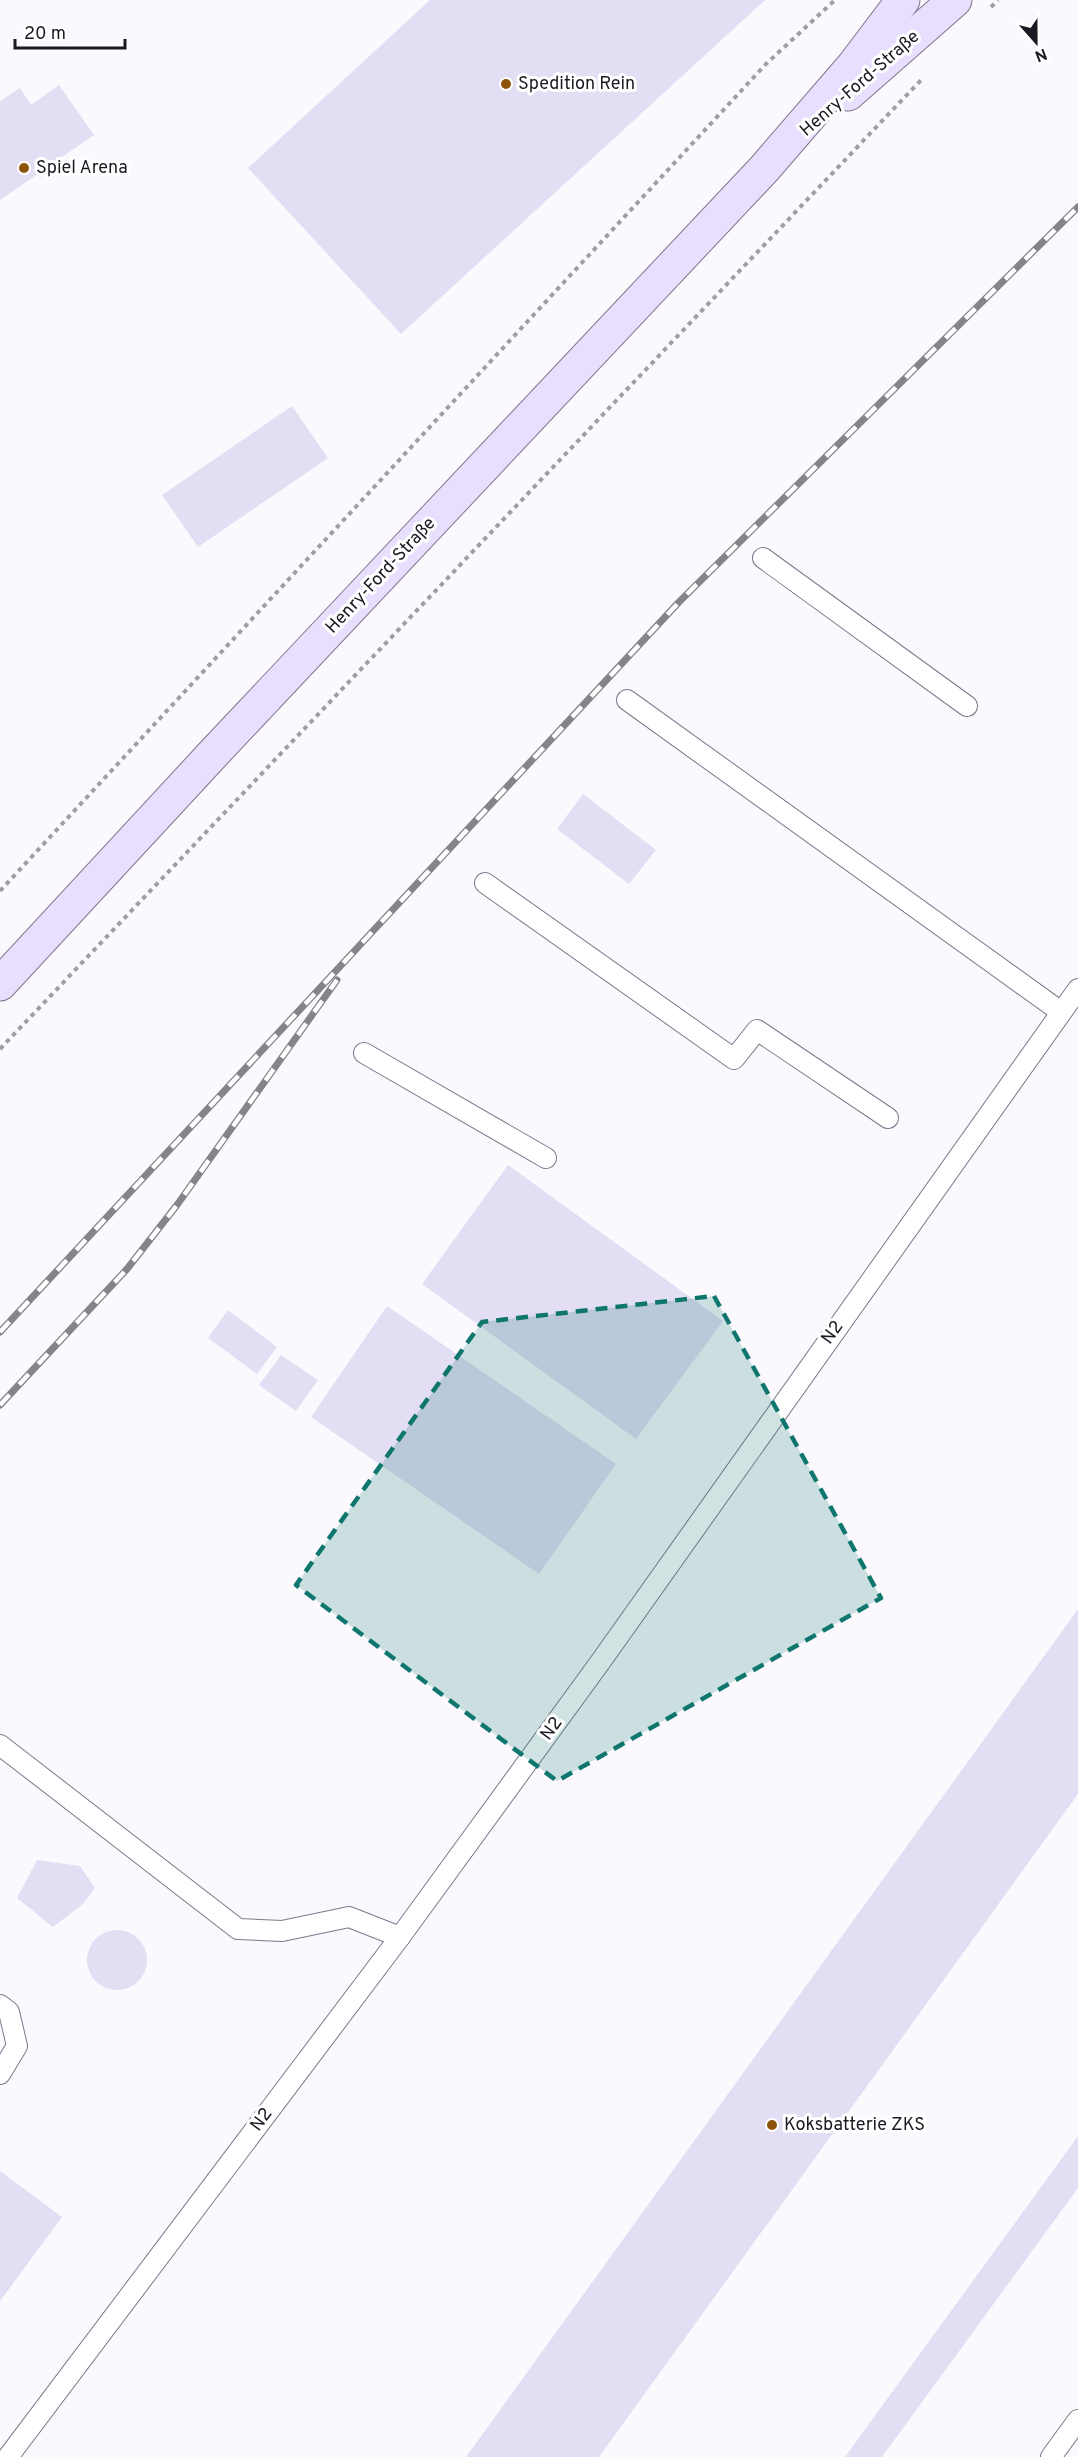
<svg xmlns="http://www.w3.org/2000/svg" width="1078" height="2457" font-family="Overpass,sans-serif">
  <rect width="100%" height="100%" fill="#fbf9fe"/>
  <g fill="#e4def4">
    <polygon points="430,0 765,0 401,334 248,168"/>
    <polygon points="59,85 94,135 0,200 0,101 20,88 31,105"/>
    <polygon points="292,406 328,458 198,547 162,495"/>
    <polygon points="583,794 656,850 629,884 557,829"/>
    <polygon points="508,1165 723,1321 636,1439 422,1284"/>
    <polygon points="387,1306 616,1464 539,1574 311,1417"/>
    <polygon points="228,1310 277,1347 257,1374 208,1338"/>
    <polygon points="281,1355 318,1380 296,1411 259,1385"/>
    <polygon points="1078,1609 1078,1794 599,2457 466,2457"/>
    <polygon points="37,1860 80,1866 95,1888 83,1904 53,1927 17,1898"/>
    <circle cx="117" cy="1960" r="30"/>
    <polygon points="1078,2136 1078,2188 882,2457 845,2457"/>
    <polygon points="0,2171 62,2217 0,2301"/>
  </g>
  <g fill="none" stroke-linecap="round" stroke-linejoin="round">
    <g stroke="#7e788c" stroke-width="22">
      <g id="lane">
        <polyline points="763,558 967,706"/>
        <polyline points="627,700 1061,1012"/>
        <polyline points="485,883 734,1059 757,1030 888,1118"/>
        <polyline points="364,1053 546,1158"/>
        <polyline points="0,1745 238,1929 282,1931 349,1917 400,1937"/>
        <polyline points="0,2005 9,2012 17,2046 0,2074"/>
        <polyline points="8,2457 400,1937 601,1661 1078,989"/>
        <polyline points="1051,2457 1078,2420"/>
      </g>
    </g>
    <g stroke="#7e788c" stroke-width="35">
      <g id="secondary">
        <polyline points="848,94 955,0"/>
        <polyline points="0,984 212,755 764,169 853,66 903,0"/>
      </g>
    </g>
    <g stroke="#a09ea4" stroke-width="4" stroke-dasharray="4.5 4.5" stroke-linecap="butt">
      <polyline points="991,7 998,0"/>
      <polyline points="0,891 766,64 835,0"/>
      <polyline points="0,1049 921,80"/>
    </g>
    <use href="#lane" stroke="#fff" stroke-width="20"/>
    <use href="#secondary" stroke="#e8defd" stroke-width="33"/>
    <g stroke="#86848b" stroke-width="7">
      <g id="rail">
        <polyline points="0,1332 679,602 1078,207"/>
        <polyline points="0,1405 127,1269 177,1205 337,980"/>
      </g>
    </g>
    <use href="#rail" stroke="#fff" stroke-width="4.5" stroke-dasharray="14" stroke-linecap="butt"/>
  </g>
  <path fill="#0f766e" fill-opacity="0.2" stroke="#0f766e" stroke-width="4.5" stroke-dasharray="12 8" stroke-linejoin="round" d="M714,1296L881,1598L557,1781L296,1585L482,1322Z"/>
  <g fill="#8c5409" stroke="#fff" stroke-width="2">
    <circle cx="506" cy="84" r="6"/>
    <circle cx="24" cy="168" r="6"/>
    <circle cx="772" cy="2125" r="6"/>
  </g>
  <g text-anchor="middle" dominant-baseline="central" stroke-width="6" stroke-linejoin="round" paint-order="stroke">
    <g font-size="18" fill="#1b1921" stroke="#fff" text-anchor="start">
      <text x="518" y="84">Spedition Rein</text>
      <text x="36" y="168">Spiel Arena</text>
      <text x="784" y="2125">Koksbatterie ZKS</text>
    </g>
    <g font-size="18" fill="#1b1921" stroke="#fff">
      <text transform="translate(860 84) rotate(-41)">Henry-Ford-Straße</text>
      <text transform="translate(381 576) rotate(-47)">Henry-Ford-Straße</text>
      <text transform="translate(833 1333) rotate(-55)">N2</text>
      <text transform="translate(552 1729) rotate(-54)">N2</text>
      <text transform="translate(262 2120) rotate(-53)">N2</text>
    </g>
  </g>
  <g transform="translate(1036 42) rotate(159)" stroke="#ffffff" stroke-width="4.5" paint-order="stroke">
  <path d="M0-4.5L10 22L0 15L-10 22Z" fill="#1b1921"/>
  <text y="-9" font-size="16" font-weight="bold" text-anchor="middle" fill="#1b1921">N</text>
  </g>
  <path d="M15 39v9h110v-9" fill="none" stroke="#1b1921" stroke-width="3"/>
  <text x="24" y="39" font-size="18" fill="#1b1921" stroke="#ffffff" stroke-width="4.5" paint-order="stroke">20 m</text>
</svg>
